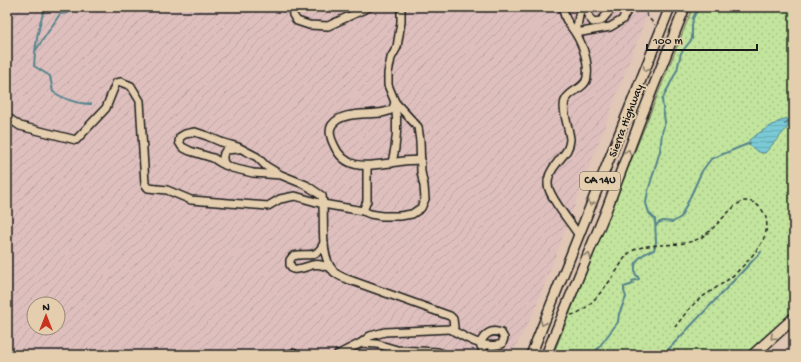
<svg xmlns="http://www.w3.org/2000/svg" width="801" height="362" font-family="'Gochi Hand',sans-serif">
  <defs>
    <pattern id="industrial-furrows" width="10" height="10" patternUnits="userSpaceOnUse"><rect width="10" height="10" fill="#debfbd"/><path d="M-1 1l2-2M0 10L10 0M9 11l2-2" fill="none" stroke="#bea4a2"/></pattern>
    <pattern id="grass-dots" width="8" height="8" patternUnits="userSpaceOnUse"><rect width="8" height="8" fill="#c2e49d"/><path d="M2 2h.1M6 6h.1" fill="none" stroke="#a6c387" stroke-width="1.8" stroke-linecap="round"/></pattern>
    <pattern id="water-rules" width="6" height="5" patternUnits="userSpaceOnUse"><rect width="6" height="5" fill="#7acad6"/><path d="M0 2.5h6" fill="none" stroke="#69adb7"/></pattern>
  </defs>
  <rect width="100%" height="100%" fill="#e1c7b5"/>
  <filter id="ink" filterUnits="userSpaceOnUse"><feTurbulence type="fractalNoise" baseFrequency=".025" numOctaves="2"/><feDisplacementMap in="SourceGraphic" scale="8" xChannelSelector="R" yChannelSelector="G"/><feConvolveMatrix kernelMatrix="1 2 1 2 8 2 1 2 1" color-interpolation-filters="sRGB"/></filter>
  <g filter="url(#ink)">
    <path fill="url(#industrial-furrows)" fill-rule="evenodd" d="M7,7H650L534,312L511,355H7ZM34,304H58V328H34Z"/>
    <polygon fill="url(#grass-dots)" stroke="#6f805c" points="693,7 794,7 794,312 746,355 553,355"/>
    <path fill="url(#water-rules)" stroke="#54848c" d="M787,118L788,127L765,153C757,153 755,149 749,145V140C761,131 773,124 787,118Z"/>
    <g fill="none" stroke-linecap="round" stroke-linejoin="round">
      <g stroke="#54848c" stroke-width="2">
        <path d="M45,7C38,27 35,45 34,66L50,76L53,92C65,99 76,104 91,104"/>
        <polyline points="36,50 60,14 68,13"/>
        <polyline points="785,124 792,119 794,115"/>
        <polyline points="656,226 658,223 663,221 673,222 681,217 702,171 711,159 750,143"/>
        <path d="M593,355L618,322L619,314L626,297L624,291V287L633,284L632,281L639,279L638,277L636,275C631,261 643,253 654,250L656,242L655,219L649,213L646,203L648,191L660,151L662,133L665,122L662,100L677,70L681,53L692,39V26L693,18L699,7"/>
        <polyline points="663,355 761,252"/>
      </g>
      <g stroke="#1c1c1c" stroke-width="10">
        <g id="minor">
          <polyline points="292,7 293,15 297,21 309,25 328,26 369,7"/>
          <path d="M563,7C564,20 569,23 576,34C583,45 589,64 587,77C586,88 571,90 566,99C560,107 570,130 570,140C569,151 563,155 557,163C551,170 547,177 548,185C549,197 571,223 578,234"/>
          <polyline points="613,7 601,21 593,22 589,17 588,11 584,9 580,10 576,33 610,27 622,20 627,11 625,7"/>
          <path d="M395,102C395,103 393,108 393,108C384,119 344,107 332,125C328,131 331,139 334,145C345,171 368,166 390,163C400,161 410,160 421,160"/>
          <polyline points="7,117 20,126 76,140 106,108 116,83 121,82 131,86 140,101 145,184 148,188 167,190 191,200 268,206 280,199 295,196 323,204 363,211 370,214 382,216 400,216 412,214 421,208 425,199 424,186 421,172 420,141 418,127 395,102 388,85 388,73 391,58 397,47 401,22 401,7"/>
          <path d="M392,163C397,143 398,123 395,103"/>
          <path d="M225,165C222,159 222,155 226,150L238,149"/>
          <path d="M281,175L266,166L257,157L238,147L221,142L207,136L195,132L185,134L180,137L179,142L182,147L190,151L213,158L221,163L232,168L253,173L281,175L306,185L322,196C326,217 318,255 334,272C337,275 343,277 347,279L450,316L453,319L454,327L450,329L385,332L370,336L361,343"/>
          <polyline points="363,211 367,201 367,166"/>
          <path d="M324,243C315,261 308,252 293,256L290,260V265L293,269C301,270 305,267 312,265C319,263 326,266 332,269"/>
          <path d="M450,329C465,337 484,350 502,344L504,338L501,333C491,329 484,334 480,344L485,355"/>
          <polyline points="284,355 293,353 297,355"/>
          <polyline points="337,355 361,343 377,344 397,350 438,352 445,355"/>
        </g>
      </g>
      <g stroke="#1c1c1c" stroke-width="12">
        <g id="major">
          <polyline points="531,355 670,7"/>
          <polyline points="546,355 606,211 641,118 685,7"/>
        </g>
      </g>
      <g stroke="#1c1c1c" stroke-width="13">
        <polyline id="highway" points="753,355 794,318"/>
      </g>
      <g stroke="#1c1c1c" stroke-width="1.5" stroke-dasharray="4 3" stroke-linecap="butt">
        <polyline points="643,7 648,17 655,25"/>
        <path d="M571,315C587,313 607,285 616,272C620,266 623,259 628,254C645,239 678,250 700,238C713,232 733,203 744,201C754,200 763,208 766,218C769,230 763,242 756,251C749,260 735,275 726,281C718,287 709,292 701,298C690,306 683,317 675,327"/>
      </g>
      <use href="#minor" stroke="#e4ceae" stroke-width="7"/>
      <use href="#major" stroke="#e4ceae" stroke-width="9"/>
      <use href="#highway" stroke="#e4ceae" stroke-width="10"/>
    </g>
    <defs><path id="oneway-chevron" d="M-2-3.5L2.5 0L-2 3.5" fill="none" stroke-width="1.6" stroke-linecap="round" stroke-linejoin="round"/></defs>
    <g stroke="#8a7e6c">
      <use href="#oneway-chevron" transform="translate(646 69) rotate(111)"/>
      <use href="#oneway-chevron" transform="translate(628 152) rotate(-69)"/>
      <use href="#oneway-chevron" transform="translate(591 203) rotate(113)"/>
      <use href="#oneway-chevron" transform="translate(588 255) rotate(-68)"/>
      <use href="#oneway-chevron" transform="translate(543 323) rotate(112)"/>
      <use href="#oneway-chevron" transform="translate(773 337) rotate(138)"/>
    </g>
  </g>
  <g text-anchor="middle" dominant-baseline="central" stroke-width="4" stroke-linejoin="round" paint-order="stroke">
    <rect fill="#e4ceae" stroke="#585148" stroke-width="1" x="580" y="172" width="40" height="18" rx="3"/>
    <g font-size="11" font-weight="bold" fill="#1c1c1c">
      <text x="600" y="181">CA 14U</text>
    </g>
    <g font-size="12" fill="#1c1c1c" stroke="#e4ceae">
      <text transform="translate(627 121) rotate(-69)">Sierra Highway</text>
    </g>
  </g>
  <rect width="801" height="362" fill="none" stroke="#e4ceae" stroke-width="24"/>
  <rect x="12" y="12" width="777" height="338" fill="none" stroke="#1c1c1c" stroke-width="1.5" filter="url(#ink)"/>
  <g transform="translate(46 316)"><circle r="19" fill="#e4ceae" stroke="#948774"/>
  <path d="M0-3L7 15L0 10L-7 15Z" fill="#c8321e"/>
  <text y="-6" font-size="11" font-weight="bold" text-anchor="middle" fill="#1c1c1c">N</text>
  </g>
  <path d="M647 44v6h110v-6" fill="none" stroke="#1c1c1c" stroke-width="2"/>
  <text x="653" y="44" font-size="12" fill="#1c1c1c" stroke="#e4ceae" stroke-width="3" paint-order="stroke">100 m</text>
</svg>
